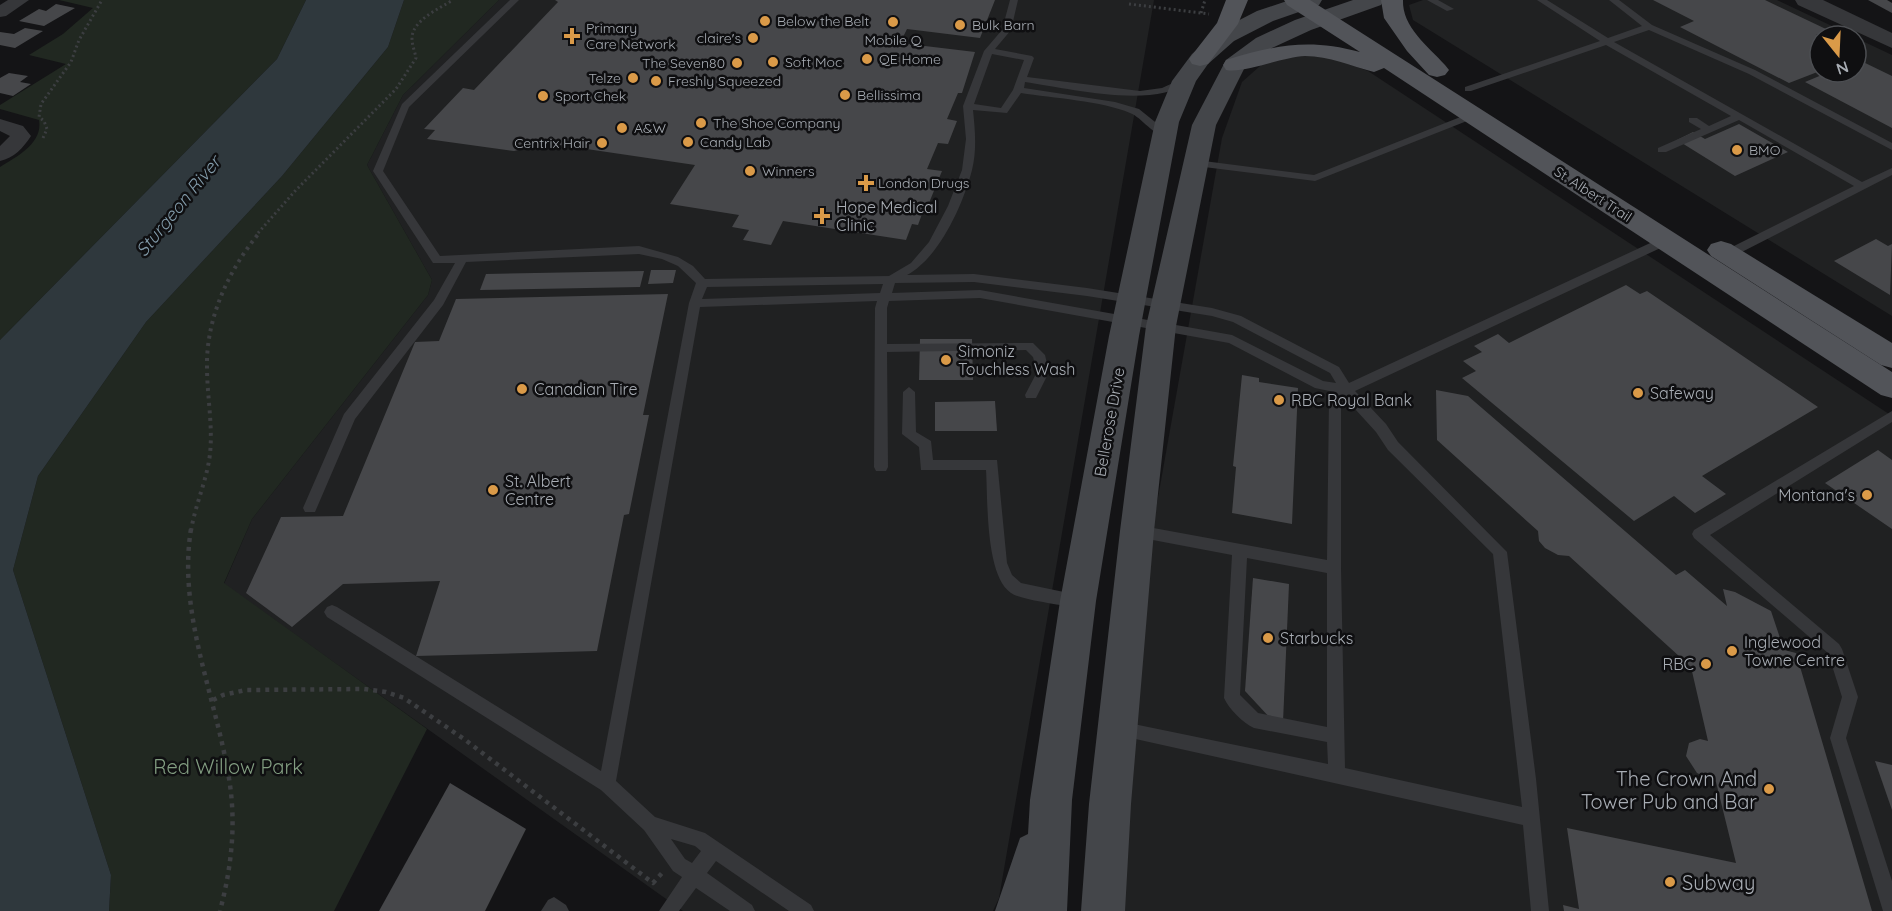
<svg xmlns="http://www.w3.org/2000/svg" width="1892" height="911" font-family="Quicksand,sans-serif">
  <rect width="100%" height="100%" fill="#141416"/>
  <g fill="#202122">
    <polygon points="499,0 1154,0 999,898 993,911 683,911 224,584 252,519 428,295 432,280 367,165 403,95"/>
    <polygon points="1423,0 1777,0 1853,36 1820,36 1820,72 1856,72 1856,38 1892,55 1892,316 1413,20 1409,5"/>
    <polygon points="1293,53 1326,56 1368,71 1892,416 1892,911 1115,911 1154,520 1222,138 1242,82 1269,58"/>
  </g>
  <g fill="#212821">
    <path d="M59,0H306L277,59L0,340V167C18,156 43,143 39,120L0,109V105L66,64L29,55L63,34L93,8Z"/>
    <polygon points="404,0 499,0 403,95 367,165 432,280 428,295 252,519 224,583 427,729 334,911 109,911 111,875 13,570 38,476 146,322 282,176 388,47"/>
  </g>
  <polygon fill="#2f383d" points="306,0 404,0 388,47 282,176 146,322 38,476 13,570 111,875 109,911 0,911 0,340 277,59"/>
  <g fill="#46474a">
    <polygon points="555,0 995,0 980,38 907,29 900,43 975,52 962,93 958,93 947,119 957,121 948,144 938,143 927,169 942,171 929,203 926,203 918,225 912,224 906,240 783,221 771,245 743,240 749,230 732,227 739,215 670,204 695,165 546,143 514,151 427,139 435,130 424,129 463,88 474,90 558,2"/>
    <polygon points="1653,0 1765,0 1828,30 1816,35 1820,37 1820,71 1789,83 1680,27 1694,21"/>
    <polygon points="1868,0 1887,0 1892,3 1892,13"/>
    <polygon points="56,4 75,8 44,26 19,21 39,9 46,11"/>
    <polygon points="25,28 43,31 15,48 0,45 0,32 14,34"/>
    <polygon points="1859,60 1892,76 1892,128 1805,82 1829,72 1856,72 1856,61"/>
    <polygon points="9,73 28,76 20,82 31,84 13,96 0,93 0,78"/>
    <polygon points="1739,124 1788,152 1735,176 1677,140 1693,132 1705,139"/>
    <polygon points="1876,239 1888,246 1892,244 1890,295 1834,261"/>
    <polygon points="651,270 676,270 673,283 648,284"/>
    <polygon points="644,271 640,287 480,290 486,274"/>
    <polygon points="1626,285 1640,294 1647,291 1818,407 1702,476 1726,494 1695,513 1674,496 1634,521 1462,378 1476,371 1463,361 1482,352 1474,346 1498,334 1509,343"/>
    <polygon points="668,294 643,415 649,415 629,514 624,515 597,651 416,656 440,581 343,584 292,627 246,593 281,517 343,516 415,342 439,341 456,299"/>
    <polygon points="920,339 972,339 973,380 919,380"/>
    <polygon points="1242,375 1259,378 1259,382 1298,388 1292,524 1232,513 1236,467 1233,466"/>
    <polygon points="1436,390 1468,396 1676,575 1685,570 1727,606 1723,589 1735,592 1771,611 1784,650 1796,653 1872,911 1564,911 1563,905 1579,909 1567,828 1736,863 1716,782 1697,773 1686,756 1689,743 1700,739 1708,741 1691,667 1569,556 1558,555 1545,548 1539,541 1538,531 1437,440"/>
    <polygon points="995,401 997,431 935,431 935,402"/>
    <polygon points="1878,450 1892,460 1892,529 1825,483"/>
    <polygon points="1253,578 1289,584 1283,722 1271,719 1245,691"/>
    <polygon points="1875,761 1892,765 1892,810"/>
    <polygon points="450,783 526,829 485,911 379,911"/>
  </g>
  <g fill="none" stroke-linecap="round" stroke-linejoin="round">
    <g stroke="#3c3e41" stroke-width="3" stroke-dasharray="2 3" stroke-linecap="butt">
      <polyline points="1129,4 1209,14"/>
      <polyline points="1201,13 1205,0"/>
      <polyline points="43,138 47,129 44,121 39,117 41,104 71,62 79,40 102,0"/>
      <path d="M258,233L296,190L396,89L416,58C415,52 412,45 412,39C411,21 440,8 453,0"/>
    </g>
    <path stroke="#3c3e41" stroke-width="4" stroke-dasharray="3 4.5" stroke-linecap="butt" d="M191,531C195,505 207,480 210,454C213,425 207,396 207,367C206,318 229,269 260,232"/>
    <g stroke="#3c3e41" stroke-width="4.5" stroke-dasharray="4 5" stroke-linecap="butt">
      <path d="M191,529C177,615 218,701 230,785C236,828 231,869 220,911"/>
      <polyline points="213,700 223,695 246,690 364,689 386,692 404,698 464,739 653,883 662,873"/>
    </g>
    <g fill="#36373a" fill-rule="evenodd">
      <path d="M510,0H519L409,107L383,171L440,256L639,246L678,257L693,266L705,279L889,276L911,263L929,242L948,206L962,170L966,139L963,106L984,51L1002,30L1010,0H1018L1011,30L995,49L1032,56L1034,58L1027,77L1140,91L1162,88L1184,78L1189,81C1156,110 1067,88 1025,82L1024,88L1115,102L1139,109L1170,134L1169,136C1154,138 1143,118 1130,113C1103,101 1052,98 1021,93L1007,113L973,110C975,130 977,150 972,170C963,205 939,258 907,275L974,274L1087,288L1212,308L1241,316L1339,367L1349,383L1661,238H1669V244L1355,391L1386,424L1398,442L1507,552L1536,779L1549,911H1531L1523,825L1113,734L1111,729L1113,724L1119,721L1328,764L1327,742L1254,728C1243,723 1229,709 1224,698L1232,555L1137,537L1132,535L1130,531L1132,527L1137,525L1327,560L1329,399L1334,392L1315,388L1229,343L980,298L889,301L887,308V344L1033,343L1045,355L1049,372L1036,398H1026L1025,395L1037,372L1033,357L1026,350L887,352L888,467L886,471H876L874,467L875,308L877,301L700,307L616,781L655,817L705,833L811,905L814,911H789L716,861L707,873L752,905L755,911H730L696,888L679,911H659L682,877L673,871L644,830L601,790L327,617L324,612L327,607L332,605L337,607L601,771L689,303L696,283L678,266L662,259L639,254L466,262L443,305L355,419L315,512H305L303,508L344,414L434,300L455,263H433L373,171L402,104ZM992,54L1024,60L1013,90L1001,108L974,104ZM974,282L1087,296L1212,316L1233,322L1330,373L1336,383L1323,381L1232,335L980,290L892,293L895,283ZM883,284L880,293L702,299L707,287ZM1345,398L1376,432L1388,450L1493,554L1522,807L1345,768L1341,568V401ZM1247,558L1327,573V727L1258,713L1240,695ZM671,839L695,846L701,851L692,863L685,859Z"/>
      <polygon points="1427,0 1438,0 1454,9 1447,11"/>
      <polygon points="1537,0 1547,0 1608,38 1642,26 1609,0 1619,0 1652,25 1755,70 1892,143 1892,150 1749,74 1649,30 1614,42 1862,182 1892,168 1892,175 1732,257 1724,257 1724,251 1854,186 1739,120 1666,152 1658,152 1658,148 1701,129 1689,122 1689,118 1697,118 1709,126 1731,116 1606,45 1471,91 1465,91 1465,87 1600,41"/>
      <polygon points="1473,112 1478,115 1477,117 1315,181 1196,166 1191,163 1196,160 1314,175"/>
      <path d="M909,387L915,392L916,432L931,441L933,460H997L1007,563L1012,575L1021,583L1083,596L1086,601L1083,606L1078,608C1063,605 1021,600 1011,593C985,575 988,500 986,470H921L919,447L902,434L903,392Z"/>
      <polygon points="1892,411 1892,422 1710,535 1839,644 1842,649 1858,697 1846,738 1892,881 1892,911 1883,911 1830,738 1842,697 1828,653 1694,538 1692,534 1694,530"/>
      <polygon points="554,897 566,905 569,911 541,911 548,900"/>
    </g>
    <g fill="#36373a" fill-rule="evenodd">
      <polygon points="8,0 29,0 6,16 0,17 0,5"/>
      <path d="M0,119L23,126L31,136C23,148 14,158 0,161V146L10,136L0,131Z"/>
    </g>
    <polygon fill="#36373a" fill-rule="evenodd" points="1795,0 1823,0 1892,33 1892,48 1798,5"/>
    <g fill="#44464a" fill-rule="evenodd">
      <polygon points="1290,0 1322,0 1319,5 1273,21 1234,41 1208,64 1196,81 1179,122 1139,336 1096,601 1072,800 1067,911 995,911 1020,838 1028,834 1030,800 1060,601 1109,336 1155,122 1172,81 1192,54 1218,31 1257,11"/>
      <polygon points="1353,0 1384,0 1381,5 1311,30 1272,48 1244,69 1216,125 1176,326 1154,531 1131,804 1125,911 1081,911 1089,804 1120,531 1146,326 1192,125 1226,60 1256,38 1295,20"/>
    </g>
    <g fill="#525459" fill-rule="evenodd">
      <polygon points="1226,0 1248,0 1238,24 1208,64 1200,66 1192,64 1189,59 1217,23"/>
      <path d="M1284,0H1310L1892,372V398L1881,395L1384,68L1374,72C1350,66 1330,56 1305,56C1282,57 1243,74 1226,70L1223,65L1226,60C1275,45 1309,38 1360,52L1287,5Z"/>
      <path d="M1381,0H1403C1402,27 1428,46 1445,65L1449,70L1445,75L1437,77L1429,75L1407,51L1384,18Z"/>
      <polygon points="1721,241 1731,244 1892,343 1892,368 1881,365 1711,256 1707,250 1711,244"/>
    </g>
  </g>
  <g fill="#da9a48" stroke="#0f0f11" stroke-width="2">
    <circle cx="765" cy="21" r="6"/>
    <circle cx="893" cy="22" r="6"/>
    <circle cx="960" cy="25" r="6"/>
    <path d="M569 27h6v6h6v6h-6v6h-6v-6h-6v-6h6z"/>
    <circle cx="753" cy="38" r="6"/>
    <circle cx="867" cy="59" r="6"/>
    <circle cx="773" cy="62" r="6"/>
    <circle cx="737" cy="63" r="6"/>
    <circle cx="633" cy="78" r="6"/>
    <circle cx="656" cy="81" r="6"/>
    <circle cx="845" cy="95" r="6"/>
    <circle cx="543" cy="96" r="6"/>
    <circle cx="701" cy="123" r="6"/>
    <circle cx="622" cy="128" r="6"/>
    <circle cx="688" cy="142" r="6"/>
    <circle cx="602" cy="143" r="6"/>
    <circle cx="1737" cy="150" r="6"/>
    <circle cx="750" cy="171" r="6"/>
    <path d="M863 174h6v6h6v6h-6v6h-6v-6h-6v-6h6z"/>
    <path d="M819 207h6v6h6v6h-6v6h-6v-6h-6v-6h6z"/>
    <circle cx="946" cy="360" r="6"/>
    <circle cx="522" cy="389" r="6"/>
    <circle cx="1638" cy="393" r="6"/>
    <circle cx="1279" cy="400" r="6"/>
    <circle cx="493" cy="490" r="6"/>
    <circle cx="1867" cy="495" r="6"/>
    <circle cx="1268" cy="638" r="6"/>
    <circle cx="1732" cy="651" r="6"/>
    <circle cx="1706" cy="664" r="6"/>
    <circle cx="1769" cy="789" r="6"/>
    <circle cx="1670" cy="882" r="6"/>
  </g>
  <g text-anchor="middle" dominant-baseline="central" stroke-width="5" stroke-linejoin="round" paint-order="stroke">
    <g font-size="14" fill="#a8adb4" stroke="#0f0f11" text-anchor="start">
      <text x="777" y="21">Below the Belt</text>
      <text x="972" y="25">Bulk Barn</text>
      <text x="586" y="28">Primary<tspan x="586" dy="16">Care Network</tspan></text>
      <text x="741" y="38" text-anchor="end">claire's</text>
      <text x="893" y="40" text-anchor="middle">Mobile Q</text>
      <text x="879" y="59">QE Home</text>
      <text x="785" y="62">Soft Moc</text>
      <text x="725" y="63" text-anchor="end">The Seven80</text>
      <text x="621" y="78" text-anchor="end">Telze</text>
      <text x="668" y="81">Freshly Squeezed</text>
      <text x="857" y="95">Bellissima</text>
      <text x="555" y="96">Sport Chek</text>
      <text x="713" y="123">The Shoe Company</text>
      <text x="634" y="128">A&amp;W</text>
      <text x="700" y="142">Candy Lab</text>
      <text x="590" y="143" text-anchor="end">Centrix Hair</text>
      <text x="1749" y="150">BMO</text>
      <text x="762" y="171">Winners</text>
      <text x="878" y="183">London Drugs</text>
    </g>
    <g font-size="14" fill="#a8adb4" stroke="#0f0f11">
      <text transform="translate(1593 194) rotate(33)">St. Albert Trail</text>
    </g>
    <g font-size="16" fill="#a8adb4" stroke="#0f0f11" text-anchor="start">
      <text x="836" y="207">Hope Medical<tspan x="836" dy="18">Clinic</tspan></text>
      <text x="958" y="351">Simoniz<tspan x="958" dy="18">Touchless Wash</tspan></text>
      <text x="534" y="389">Canadian Tire</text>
      <text x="1650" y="393">Safeway</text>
      <text x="1291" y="400">RBC Royal Bank</text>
      <text x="505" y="481">St. Albert<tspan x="505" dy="18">Centre</tspan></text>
      <text x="1855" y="495" text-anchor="end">Montana's</text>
      <text x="1280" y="638">Starbucks</text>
      <text x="1744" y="642">Inglewood<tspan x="1744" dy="18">Towne Centre</tspan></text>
      <text x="1694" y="664" text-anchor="end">RBC</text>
    </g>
    <g font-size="16" fill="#a8adb4" stroke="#0f0f11">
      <text transform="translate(1109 422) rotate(-80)">Bellerose Drive</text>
    </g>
    <g font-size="18" font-style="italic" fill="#839cab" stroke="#0f0f11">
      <text transform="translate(178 206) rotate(-51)">Sturgeon River</text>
    </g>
    <g font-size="20" fill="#829d81" stroke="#0f0f11">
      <text x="228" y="766">Red Willow Park</text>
    </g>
    <g font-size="20" fill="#a8adb4" stroke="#0f0f11" text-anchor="end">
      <text x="1757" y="778">The Crown And<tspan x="1757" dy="23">Tower Pub and Bar</tspan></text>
      <text x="1682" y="882" text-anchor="start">Subway</text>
    </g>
  </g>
  <g transform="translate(1838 54) rotate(162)"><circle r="28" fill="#0f0f11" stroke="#4c4e52" stroke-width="1.5"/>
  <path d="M0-4.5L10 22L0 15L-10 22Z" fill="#da9a48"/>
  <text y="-9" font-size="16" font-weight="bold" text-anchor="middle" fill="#a8adb4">N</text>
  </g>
</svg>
